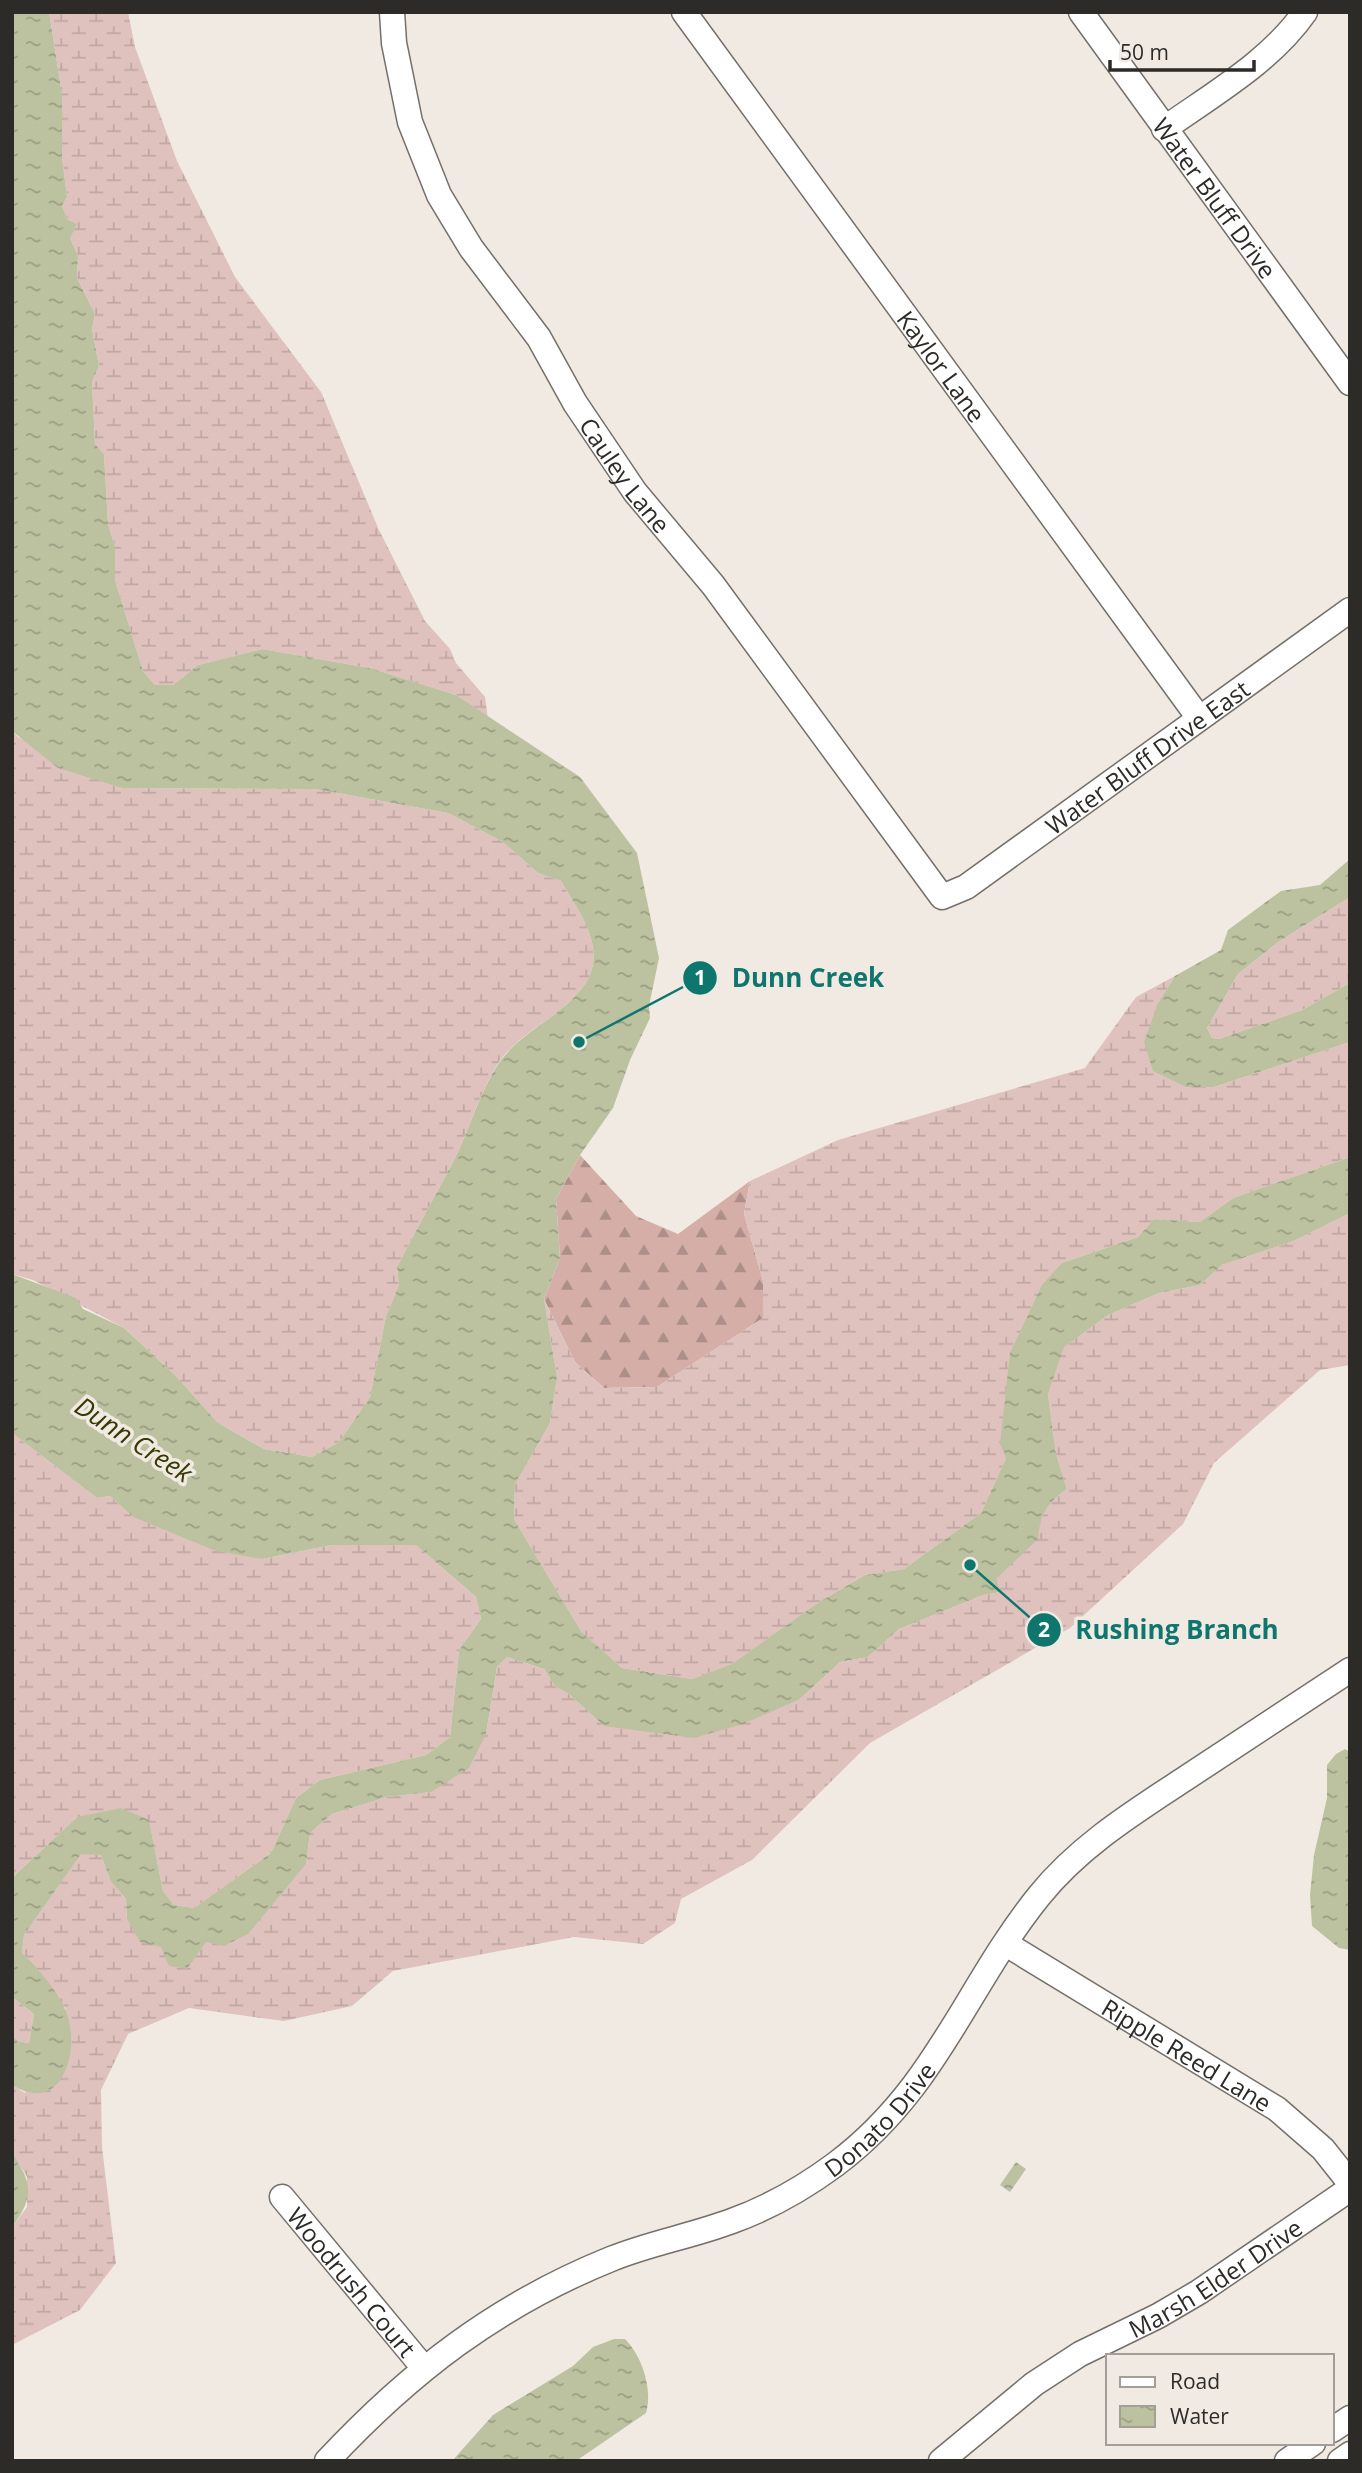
<svg xmlns="http://www.w3.org/2000/svg" width="1362" height="2473" font-family="'Open Sans',sans-serif">
  <defs>
    <pattern id="forest-firs" width="22" height="20" patternUnits="userSpaceOnUse" patternTransform="scale(1.75)"><rect width="22" height="20" fill="#d5aea8"/><path d="M5 1l3.5 6h-7zM16 11l3.5 6h-7z" fill="#ad8e89"/></pattern>
    <pattern id="wetland-marsh" width="20" height="14" patternUnits="userSpaceOnUse" patternTransform="scale(1.75)"><rect width="20" height="14" fill="#dfc2bd"/><path d="M1 5h8M5 5V1M11 12h8M15 12V8" fill="none" stroke="#c0a7a2"/></pattern>
    <pattern id="water-ripples" width="26" height="14" patternUnits="userSpaceOnUse" patternTransform="scale(1.75)"><rect width="26" height="14" fill="#bcc2a0"/><path d="M2 4q2-2 4 0t4 0M15 11q2-2 4 0t4 0" fill="none" stroke="#999e82"/></pattern>
  </defs>
  <rect width="100%" height="100%" fill="#f1eae3"/>
  <polygon fill="url(#forest-firs)" points="580,1155 636,1216 678,1234 750,1181 744,1214 763,1281 763,1318 657,1387 604,1388 575,1362 544,1299 560,1258 556,1199"/>
  <g fill="url(#wetland-marsh)">
    <polygon points="49,12 128,12 135,47 177,161 235,277 321,392 379,530 425,621 450,649 456,663 485,697 488,719 456,695 370,668 262,649 198,665 173,685 155,685 143,671 115,580 115,547 108,524 104,454 95,444 92,382 99,366 92,329 95,314 77,278 78,256 70,238 68,220 62,206 67,197 62,157 62,94"/>
    <path d="M12,731L18,737L122,788L315,789L448,813L503,842L538,873L561,881C577,909 606,945 588,979C569,1014 522,1029 499,1062C477,1096 469,1134 450,1168C432,1201 414,1234 397,1267L399,1285L386,1316L370,1397L339,1442L312,1457L264,1449L218,1423L177,1377L124,1328L33,1280L12,1274Z"/>
    <polygon points="1350,897 1348,984 1302,1010 1219,1039 1212,1038 1207,1028 1238,974 1278,942"/>
    <polygon points="1175,976 1158,1003 1186,1087 1214,1087 1350,1042 1350,1157 1233,1198 1200,1222 1154,1219 1138,1237 1062,1263 1006,1458 981,1513 904,1569 865,1575 819,1602 733,1664 692,1679 622,1668 581,1631 514,1519 515,1485 550,1423 557,1377 544,1299 575,1362 604,1388 657,1387 763,1318 763,1281 744,1214 750,1181 838,1140 1085,1068 1136,997"/>
    <path d="M1350,1213V1365L1320,1370L1214,1463L1183,1524L1070,1628L870,1743L752,1860L681,1899L675,1923L643,1944L574,1937L393,1971L352,2006L284,2021L189,2008L128,2034L101,2090L102,2147L116,2263L80,2310L12,2345V2227L27,2207V2177L12,2152V2085L25,2093L66,2009L22,1953L24,1935L81,1853L101,1855L111,1882L126,1899L127,1919L206,1942L306,1864L310,1833L332,1814L387,1797L431,1792L486,1734L497,1667L507,1657L544,1669L555,1686L570,1695L604,1726L800,1699L840,1662L868,1657L899,1629L983,1595L1001,1592L995,1579L1037,1539C1040,1515 1047,1503 1067,1489L1056,1454L1048,1394L1063,1347L1108,1315L1159,1293L1200,1285L1222,1265L1294,1241Z"/>
    <polygon points="12,1433 97,1498 110,1496 133,1517 262,1559 332,1545 416,1545 476,1597 481,1619 459,1650 450,1737 426,1755 320,1780 296,1798 271,1853 194,1908 174,1905 163,1891 149,1821 77,1817 12,1878"/>
    <polygon points="12,1997 34,2014 29,2043 17,2041 12,2033"/>
  </g>
  <g fill="url(#water-ripples)">
    <path d="M12,12H49L62,94V157L67,197L62,206L68,220L77,224L70,238L78,256L77,278L95,314L92,329L99,366L92,382L95,444L104,454L108,524L115,547V580L143,671L155,685H173L198,665L262,649L370,668L456,695L580,777L637,853L659,958L649,1006L650,1018L630,1060L613,1108L580,1155L556,1199L560,1258L544,1299L557,1377L550,1423L515,1485L514,1519L581,1631L622,1668L692,1679L732,1664L819,1602L865,1575L904,1569L981,1513L1006,1458L1000,1444L1010,1353L1042,1285L1062,1263L1138,1237L1154,1219L1200,1222L1233,1198L1350,1157V1213L1294,1241L1222,1265L1200,1285L1159,1293L1108,1315L1064,1347L1048,1394L1056,1454L1067,1489C1047,1503 1040,1515 1038,1539L996,1579L1001,1592L983,1595L899,1629L868,1657L840,1662L800,1699L743,1724L694,1738L604,1726L570,1695L555,1686L544,1669L507,1657L497,1667L486,1734L469,1768L431,1792L387,1797L332,1814L310,1833L306,1864L248,1934L224,1946L206,1942L187,1969L169,1966L161,1947L140,1942L127,1919L126,1899L111,1882L101,1855L81,1854L24,1935L22,1953C38,1968 56,1989 65,2009C82,2046 64,2117 12,2085V2033L17,2041L29,2043L34,2014L12,1997V1878L77,1817L121,1808L149,1820L163,1891L174,1905L194,1908L271,1853L296,1798L320,1780L426,1755L450,1737L459,1650L481,1619L476,1597L416,1545H332L262,1559L216,1551L133,1517L110,1496L97,1498L12,1433V1274L76,1298L83,1309L124,1328L177,1377L218,1423L264,1449L312,1457L339,1442L370,1397L386,1316L399,1285L397,1267C414,1234 432,1201 450,1168C469,1134 477,1096 499,1063C522,1029 569,1014 588,979C606,945 577,909 561,881L538,873L503,842L448,813L315,789L122,788L58,768L12,731Z"/>
    <polygon points="1350,859 1350,897 1278,942 1238,974 1207,1028 1212,1038 1219,1039 1302,1010 1348,984 1347,975 1350,974 1350,1042 1214,1087 1186,1087 1153,1071 1144,1042 1158,1003 1175,976 1221,950 1228,930 1281,891 1320,885"/>
    <polygon points="1345,1749 1350,1752 1350,1950 1339,1948 1312,1926 1310,1895 1314,1855 1327,1798 1327,1765 1336,1754"/>
    <path d="M12,2152C32,2184 35,2196 12,2227Z"/>
    <polygon points="1016,2162 1026,2169 1010,2192 1000,2185"/>
    <path d="M614,2339H625C642,2356 653,2389 646,2413L576,2461H452L493,2415L573,2366L593,2347Z"/>
  </g>
  <g fill="none" stroke-linecap="round" stroke-linejoin="round">
    <g stroke="#756f69" stroke-width="27">
      <g id="minor">
        <path id="s1" d="M392,12L394,43L410,122L439,195L471,248L539,338L575,403L635,492L713,585L942,897L966,887L1350,610"/>
        <path id="s2" d="M684,12L1199,718"/>
        <path id="s3" d="M1081,12L1350,383"/>
        <path d="M1164,129C1213,94 1270,62 1305,12"/>
        <path id="s4" d="M1006,1944L1277,2109L1323,2149L1350,2183"/>
        <path id="s5" d="M282,2197L423,2367"/>
        <polyline points="1332,2430 1350,2418"/>
        <path id="s6" d="M327,2461C410,2372 497,2305 611,2259C650,2243 692,2236 732,2221C768,2208 805,2187 836,2164C937,2088 965,1988 1039,1896C1080,1845 1136,1811 1189,1776C1243,1741 1296,1705 1350,1670"/>
        <path id="s7" d="M941,2461L1034,2384L1080,2354L1158,2316L1199,2292L1350,2189"/>
        <polyline points="1287,2461 1313,2443"/>
        <polyline points="1340,2461 1350,2454"/>
      </g>
    </g>
    <use href="#minor" stroke="#fff" stroke-width="24"/>
  </g>
  <g text-anchor="middle" dominant-baseline="central" stroke-width="7" stroke-linejoin="round" paint-order="stroke">
    <g font-size="24" fill="#2d2b28" stroke="#f1eae3">
      <text stroke="none"><textPath href="#s3" startOffset="229">Water Bluff Drive</textPath></text>
      <text stroke="none"><textPath href="#s2" startOffset="438">Kaylor Lane</textPath></text>
      <text stroke="none"><textPath href="#s1" startOffset="527">Cauley Lane</textPath></text>
      <text stroke="none"><textPath href="#s1" startOffset="1304">Water Bluff Drive East</textPath></text>
      <text stroke="none"><textPath href="#s4" startOffset="212">Ripple Reed Lane</textPath></text>
      <text stroke="none"><textPath href="#s6" startOffset="660">Donato Drive</textPath></text>
      <text stroke="none"><textPath href="#s7" startOffset="331">Marsh Elder Drive</textPath></text>
      <text stroke="none"><textPath href="#s5" startOffset="110">Woodrush Court</textPath></text>
    </g>
    <g font-size="26" font-style="italic" fill="#363c01" stroke="#f1eae3">
      <text transform="translate(134 1439) rotate(33)">Dunn Creek</text>
    </g>
  </g>
  <path fill="none" stroke="#0f766e" stroke-width="2.5" d="M579 1042L700 978M970 1565L1044 1630"/>
  <g fill="#0f766e" stroke="#f1eae3" stroke-width="2.5">
    <circle cx="579" cy="1042" r="7"/>
    <circle cx="970" cy="1565" r="7"/>
    <circle cx="700" cy="978" r="18"/>
    <circle cx="1044" cy="1630" r="18"/>
  </g>
  <g font-size="21" text-anchor="middle" font-weight="bold" fill="#fff">
    <text x="700" y="985">1</text>
    <text x="1044" y="1637">2</text>
  </g>
  <g font-size="26" text-anchor="middle" font-weight="bold" fill="#0f766e" stroke="#f1eae3" stroke-width="7" stroke-linejoin="round" paint-order="stroke">
    <text x="808" y="987">Dunn Creek</text>
    <text x="1177" y="1639">Rushing Branch</text>
  </g>
  <rect width="1362" height="2473" fill="none" stroke="#2d2b28" stroke-width="28"/>
  <rect x="1106" y="2354" width="228" height="91" fill="#f1eae3" stroke="#a39e98" stroke-width="2"/>
  <rect x="1120" y="2377" width="35" height="10" fill="#ffffff" stroke="#a39e98" stroke-width="2"/>
  <text x="1170" y="2389" font-size="21" fill="#2d2b28">Road</text>
  <rect x="1120" y="2406" width="35" height="21" fill="url(#water-ripples)" stroke="#a39e98" stroke-width="2"/>
  <text x="1170" y="2424" font-size="21" fill="#2d2b28">Water</text>
  <path d="M1110 60v10h144v-10" fill="none" stroke="#2d2b28" stroke-width="3.5"/>
  <text x="1120" y="60" font-size="21" fill="#2d2b28" stroke="#f1eae3" stroke-width="5" paint-order="stroke">50 m</text>
</svg>
